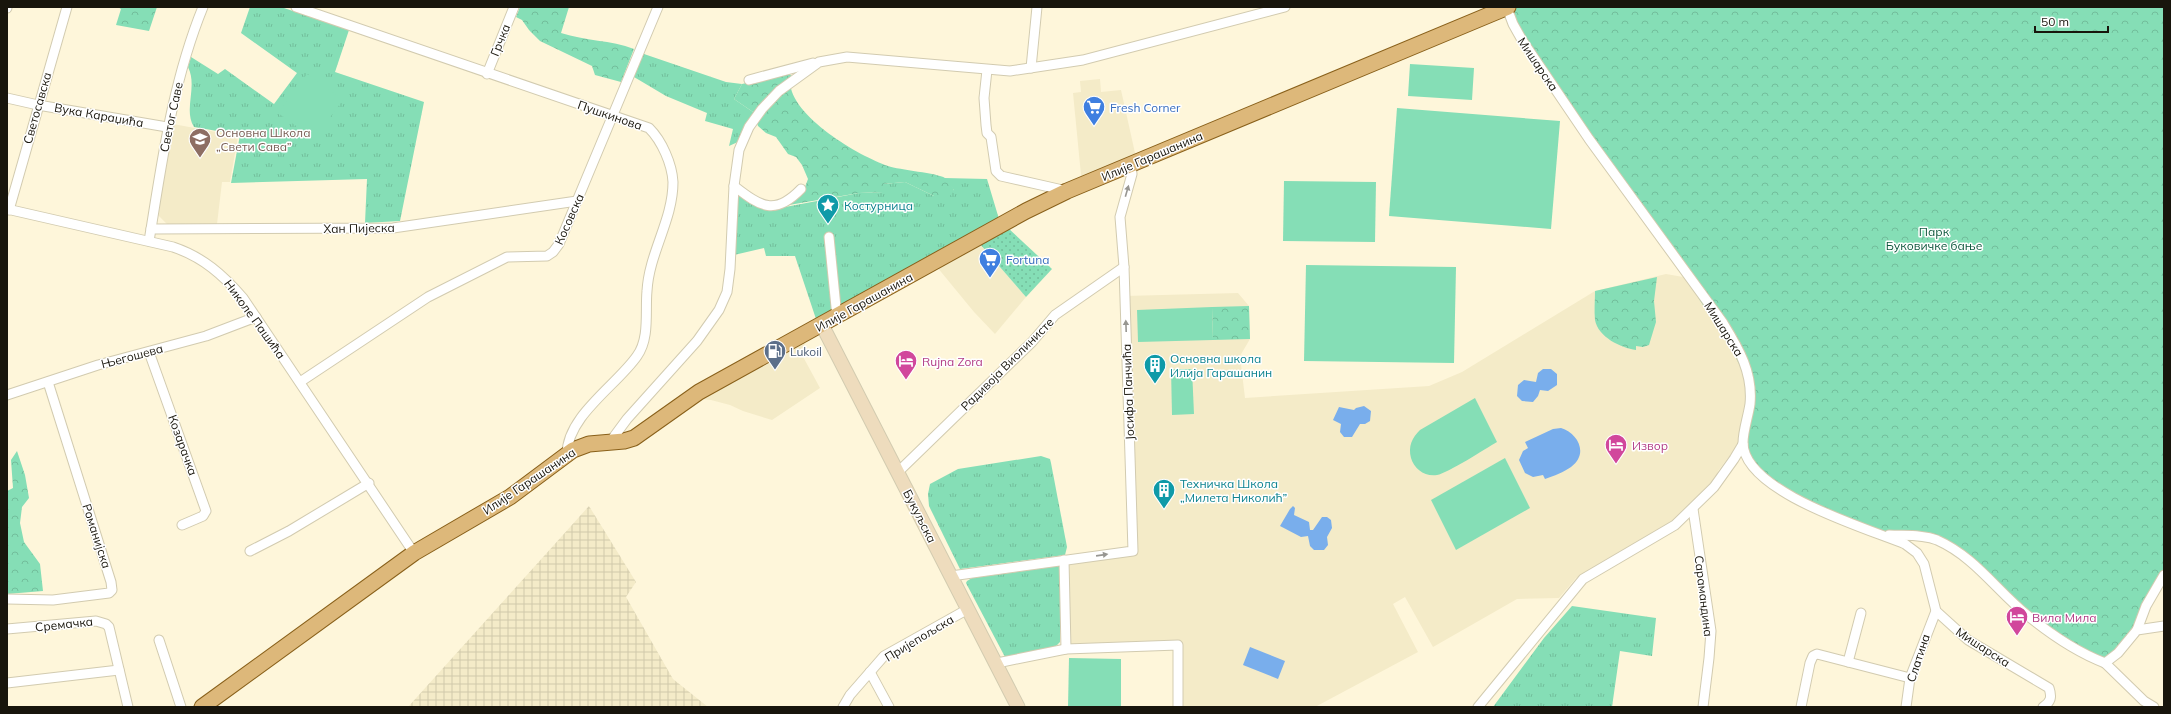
<svg xmlns="http://www.w3.org/2000/svg" width="2171" height="714" font-family="Mulish,sans-serif">
  <defs>
    <pattern id="industrial-grid" width="8" height="8" patternUnits="userSpaceOnUse"><rect width="8" height="8" fill="#f4ebc8"/><path d="M0 4h8M4 0v8" fill="none" stroke="#d0c9ab"/></pattern>
    <pattern id="grass-tufts" width="24" height="20" patternUnits="userSpaceOnUse"><rect width="24" height="20" fill="#85deb6"/><path d="M3 7l-1-3M5 7V3M7 7l1-3M15 17l-1-3M17 17v-4M19 17l1-3" fill="none" stroke="#72be9b"/></pattern>
    <pattern id="forest-crowns" width="20" height="18" patternUnits="userSpaceOnUse"><rect width="20" height="18" fill="#85deb6"/><path d="M2 6a3 3 0 1 1 6 0M12 15a3 3 0 1 1 6 0" fill="none" stroke="#72be9b"/></pattern>
    <pattern id="garden-dots" width="8" height="8" patternUnits="userSpaceOnUse"><rect width="8" height="8" fill="#85deb6"/><path d="M2 2h.1M6 6h.1" fill="none" stroke="#72be9b" stroke-width="1.8" stroke-linecap="round"/></pattern>
  </defs>
  <rect width="100%" height="100%" fill="#fef6da"/>
  <g fill="#f4ebc8">
    <polygon points="1100,79 1101,92 1121,90 1137,162 1082,185 1073,93 1081,92 1080,81"/>
    <polygon points="173,124 238,136 230,182 222,182 217,224 167,224 158,215"/>
    <polygon points="980,244 1026,297 995,334 974,312 937,267"/>
    <polygon points="1666,274 1689,278 1699,299 1732,350 1750,386 1743,444 1727,459 1718,471 1714,487 1693,509 1641,546 1576,578 1559,598 1517,599 1433,647 1405,597 1393,604 1418,652 1315,707 1173,707 1178,645 1066,649 1064,560 1133,551 1125,296 1238,293 1249,306 1250,339 1240,356 1245,398 1429,386 1462,372 1595,291"/>
    <polygon points="810,332 801,353 820,388 772,420 743,411 730,405 711,400 688,398"/>
  </g>
  <polygon fill="url(#industrial-grid)" points="589,506 636,582 626,597 673,679 708,707 408,707"/>
  <g fill="url(#grass-tufts)">
    <path d="M250,7H281L349,30L335,72L424,102L400,221L365,223L367,179L231,183L240,135L194,127C183,109 198,87 188,67L191,57L218,74L225,69L274,104L297,73L241,33Z"/>
    <polygon points="644,54 726,82 742,84 734,99 753,112 754,115 740,141 729,146 733,129 705,121 707,113 666,96 634,77 639,62"/>
    <polygon points="944,178 987,179 999,219 816,319 795,256 766,256 764,248 734,255 738,193 780,208 859,193 883,192 883,184 905,182 934,196 954,190"/>
    <polygon points="1041,456 1050,459 1051,463 1067,547 1065,555 960,569 929,506 928,494 930,484 958,469"/>
    <polygon points="1059,566 1060,570 1060,642 1054,648 1005,657 966,583 967,581 972,578"/>
    <polygon points="1572,606 1656,618 1652,656 1620,651 1612,707 1493,707 1544,638"/>
  </g>
  <g fill="url(#forest-crowns)">
    <polygon points="118,7 157,7 149,31 116,25 121,9"/>
    <path d="M520,7H569L561,33C585,41 611,40 634,49L621,82L595,75L592,66L540,41L529,30L522,20L516,17Z"/>
    <polygon points="1508,7 2164,7 2164,575 2137,630 2105,663 2027,615 1997,585 1936,540 1883,535 1780,490 1745,453 1750,386 1732,350 1699,299 1689,278 1516,31"/>
    <path d="M787,74L791,75C781,111 858,156 888,166C899,170 938,173 945,178C948,180 952,186 954,190L948,199L934,196L905,182L883,184V192L859,193L789,205L805,187L808,179L802,165L796,157L788,154L776,137L766,133L758,126L753,112L734,99L742,84Z"/>
    <path d="M1657,277L1654,301L1656,322L1649,345L1643,347L1636,346V350C1621,348 1598,337 1595,320C1594,310 1595,301 1595,291Z"/>
    <polygon points="1249,306 1250,339 1213,340 1212,307"/>
    <polygon points="17,451 25,475 29,498 22,507 20,523 24,542 40,564 43,591 7,594 7,491 13,488 11,460"/>
  </g>
  <polygon fill="url(#garden-dots)" points="1008,228 1052,269 1026,297 980,244"/>
  <g fill="#85deb6">
    <polygon points="1410,64 1474,68 1472,100 1408,96"/>
    <polygon points="307,74 343,100 314,139 278,113"/>
    <polygon points="1397,108 1560,121 1551,229 1389,216"/>
    <polygon points="1284,181 1376,182 1375,242 1283,241"/>
    <polygon points="1306,265 1456,267 1454,363 1304,361"/>
    <polygon points="1212,307 1213,340 1138,342 1137,310"/>
    <polygon points="1171,369 1192,369 1194,414 1172,415"/>
    <path d="M1475,398L1497,442C1485,449 1448,473 1437,475C1425,477 1414,469 1411,458C1408,446 1412,438 1420,430Z"/>
    <polygon points="1505,458 1530,508 1456,550 1431,500"/>
    <polygon points="1069,658 1121,659 1121,707 1068,707"/>
  </g>
  <g fill="#79aeec">
    <polygon points="1543,369 1551,369 1557,374 1557,385 1548,391 1540,390 1538,396 1533,402 1522,401 1517,396 1518,385 1524,380 1536,382 1538,373"/>
    <polygon points="1364,406 1371,411 1370,421 1365,424 1360,424 1352,437 1344,437 1340,432 1341,424 1333,420 1339,407 1354,410 1356,408"/>
    <path d="M1561,428C1578,433 1589,454 1571,467C1564,472 1554,476 1545,479L1543,475L1533,477L1525,473L1519,460L1523,451L1528,448L1525,442L1553,429Z"/>
    <polygon points="1293,506 1295,508 1294,515 1309,522 1310,530 1313,530 1322,517 1327,517 1331,520 1332,528 1327,537 1328,545 1324,550 1314,550 1310,546 1308,536 1301,537 1280,526 1290,509"/>
    <polygon points="1250,647 1285,661 1278,679 1243,665"/>
  </g>
  <g fill="none" stroke-linecap="round" stroke-linejoin="round">
    <g stroke="#d2cbb0" stroke-width="11">
      <g id="street">
        <path d="M296,7L649,128C662,141 672,164 673,182C673,220 649,253 647,291C645,311 650,338 637,356C617,385 567,416 567,454"/>
        <polyline points="7,8 7,7"/>
        <path d="M1507,8L1513,24L1522,40L1589,139L1723,323C1739,349 1753,373 1750,404C1748,417 1743,431 1743,443C1744,492 1866,528 1905,544L1917,553L1924,564L1936,611L1968,640L2049,688C2052,697 2051,702 2043,707"/>
        <polyline points="1031,68 1037,7"/>
        <polyline points="987,70 984,98 986,125 987,133 991,137 996,171 1001,176 1067,191"/>
        <polyline points="487,74 514,7"/>
        <polyline points="749,80 813,63"/>
        <polyline points="7,98 38,105 167,127"/>
        <path d="M734,186C761,207 775,216 801,189"/>
        <path d="M7,209L173,247C203,257 223,275 243,298L414,553"/>
        <polyline points="9,210 67,7"/>
        <path d="M151,229C163,154 174,78 203,7"/>
        <polyline points="829,237 837,317"/>
        <polyline points="149,241 151,229 393,228 577,201"/>
        <polyline points="149,352 206,511 203,516 182,525"/>
        <polyline points="300,382 428,297 507,257 547,256 553,252 559,244 658,7"/>
        <polyline points="7,395 98,365 206,336 256,317"/>
        <polyline points="610,442 627,419 697,341 719,310 727,292 730,269 734,186 739,150 749,127 762,109 779,91 819,62 847,57 1010,71 1083,60 1285,7"/>
        <polyline points="898,472 1032,342 1055,315 1124,267"/>
        <polyline points="1693,509 1711,631 1709,658 1703,707"/>
        <path d="M1889,535C1904,536 1922,534 1937,540C1975,557 1996,590 2027,615C2049,633 2079,653 2105,663L2118,653L2137,630L2164,626"/>
        <polyline points="250,551 289,531 369,483"/>
        <polyline points="1064,560 1066,649"/>
        <polyline points="951,576 1133,551 1124,267 1120,217 1132,174 1131,164"/>
        <polyline points="7,599 53,600 109,593 112,590 111,582 48,382"/>
        <polyline points="7,629 96,621 106,624 109,627 128,707"/>
        <polyline points="2137,630 2146,606 2164,575"/>
        <polyline points="159,640 181,707"/>
        <polyline points="1848,662 1861,613"/>
        <polyline points="997,663 1066,649 1178,645 1178,707"/>
        <polyline points="2105,663 2144,701 2154,707"/>
        <polyline points="870,672 889,707"/>
        <polyline points="7,683 119,670"/>
        <polyline points="843,707 850,695 884,656 968,609"/>
        <polyline points="1478,707 1583,579 1675,525 1714,487 1734,459 1743,444"/>
        <polyline points="1801,707 1810,663 1813,656 1817,654 1910,678"/>
        <polyline points="1906,707 1910,678 1936,611"/>
      </g>
    </g>
    <g stroke="#d2cbb0" stroke-width="15">
      <polyline id="secondary" points="822,325 1018,707"/>
    </g>
    <g stroke="#89601a" stroke-width="17">
      <polyline id="primary" points="202,707 414,553 510,497 573,450 589,444 624,441 634,438 699,392 1026,211 1067,191 1508,7"/>
    </g>
    <use href="#street" stroke="#fff" stroke-width="9"/>
    <use href="#secondary" stroke="#eedcbd" stroke-width="13"/>
    <use href="#primary" stroke="#ddb87a" stroke-width="15"/>
  </g>
  <defs><path id="oneway-solid" d="M-6-.8H1V-3.2L6.5 0L1 3.2V.8H-6Z"/></defs>
  <g fill="#979692">
    <use href="#oneway-solid" transform="translate(1127 191) rotate(-74)"/>
    <use href="#oneway-solid" transform="translate(1126 326) rotate(-92)"/>
    <use href="#oneway-solid" transform="translate(1102 555) rotate(-8)"/>
  </g>
  <defs>
    <g id="supermarket-pin" transform="scale(1.15)"><path d="M0 17L-7.5 6A9.5 9.5 0 1 1 7.5 6Z" fill="#3f7fe0" stroke="#fff"/><path d="M-6-5.5h2.5l.6 2H6L4.5 2H-2.5L-4.4-4H-6ZM-1.5 3.2a1.3 1.3 0 1 0 .1 0ZM3 3.2a1.3 1.3 0 1 0 .1 0Z" fill="#fff"/></g>
    <g id="school-pin" transform="scale(1.15)"><path d="M0 17L-7.5 6A9.5 9.5 0 1 1 7.5 6Z" fill="#8d6e63" stroke="#fff"/><path d="M0-5L7-2L0 1L-7-2ZM-4 1L0 2.5L4 1V4Q0 6-4 4Z" fill="#fff"/></g>
    <g id="sight-pin" transform="scale(1.15)"><path d="M0 17L-7.5 6A9.5 9.5 0 1 1 7.5 6Z" fill="#0f9aa8" stroke="#fff"/><path d="M0-6L1.8-2.2L6-1.7L2.9 1.2L3.7 5.4L0 3.3L-3.7 5.4L-2.9 1.2L-6-1.7L-1.8-2.2Z" fill="#fff"/></g>
    <g id="fuel-pin" transform="scale(1.15)"><path d="M0 17L-7.5 6A9.5 9.5 0 1 1 7.5 6Z" fill="#5c6f8a" stroke="#fff"/><path d="M-5.5-6h7V0h2V4h1.3V-2.5L3-4.5l.8-.8L6-3V5H2.5V1h-1V6h-7ZM-4.2-4.7v3.2H.2V-4.7Z" fill="#fff"/></g>
    <g id="hotel-pin" transform="scale(1.15)"><path d="M0 17L-7.5 6A9.5 9.5 0 1 1 7.5 6Z" fill="#d1479c" stroke="#fff"/><path d="M-6-4.5h1.5V1H6V5H4.5V3h-9V5H-6ZM-4 0a1.8 1.8 0 1 1 3.6 0ZM.5 0V-2.5h3Q6-2.5 6 0Z" fill="#fff"/></g>
    <g id="building-pin" transform="scale(1.15)"><path d="M0 17L-7.5 6A9.5 9.5 0 1 1 7.5 6Z" fill="#0f9aa8" stroke="#fff"/><path d="M-4-6H4V6H1V3H-1V6H-4ZM-2.5-4.3h1.7v1.8h-1.7ZM.8-4.3h1.7v1.8H.8ZM-2.5-1h1.7V.8h-1.7ZM.8-1h1.7V.8H.8Z" fill="#fff"/></g>
  </defs>
  <g fill-rule="evenodd">
    <use href="#supermarket-pin" x="1094" y="107"/>
    <use href="#school-pin" x="200" y="139"/>
    <use href="#sight-pin" x="828" y="205"/>
    <use href="#supermarket-pin" x="990" y="259"/>
    <use href="#fuel-pin" x="775" y="351"/>
    <use href="#hotel-pin" x="906" y="361"/>
    <use href="#building-pin" x="1155" y="365"/>
    <use href="#hotel-pin" x="1616" y="445"/>
    <use href="#building-pin" x="1164" y="490"/>
    <use href="#hotel-pin" x="2017" y="617"/>
  </g>
  <g text-anchor="middle" dominant-baseline="central" stroke-width="3" stroke-linejoin="round" paint-order="stroke">
    <g font-size="12" fill="#18150c" stroke="#fff">
      <text transform="translate(500 40) rotate(-68)">Грчка</text>
      <text transform="translate(1538 64) rotate(56)">Мишарска</text>
      <text transform="translate(37 108) rotate(-74)">Светосавска</text>
      <text transform="translate(99 115) rotate(10)">Вука Караџића</text>
      <text transform="translate(610 115) rotate(19)">Пушкинова</text>
      <text transform="translate(171 117) rotate(-78)">Светог Саве</text>
      <text transform="translate(1152 156) rotate(-23)">Илије Гарашанина</text>
      <text transform="translate(569 219) rotate(-66)">Косовска</text>
      <text transform="translate(359 228) rotate(-1)">Хан Пијеска</text>
      <text transform="translate(864 302) rotate(-29)">Илије Гарашанина</text>
      <text transform="translate(255 319) rotate(54)">Николе Пашића</text>
      <text transform="translate(1724 329) rotate(58)">Мишарска</text>
      <text transform="translate(132 356) rotate(-15)">Његошева</text>
      <text transform="translate(1007 364) rotate(-45)">Радивоја Виолинисте</text>
      <text transform="translate(1128 392) rotate(-92)">Јосифа Панчића</text>
      <text transform="translate(183 445) rotate(70)">Козарачка</text>
      <text transform="translate(529 481) rotate(-34)">Илије Гарашанина</text>
      <text transform="translate(920 516) rotate(63)">Букуљска</text>
      <text transform="translate(97 536) rotate(72)">Романијска</text>
      <text transform="translate(1704 596) rotate(83)">Сарамандина</text>
      <text transform="translate(64 624) rotate(-6)">Сремачка</text>
      <text transform="translate(919 638) rotate(-31)">Пријепољска</text>
      <text transform="translate(1983 647) rotate(33)">Мишарска</text>
      <text transform="translate(1918 658) rotate(-72)">Слатина</text>
    </g>
    <g font-size="12" fill="#366cbe" stroke="#fff" text-anchor="start">
      <text x="1110" y="107">Fresh Corner</text>
      <text x="1006" y="259">Fortuna</text>
    </g>
    <g font-size="12" fill="#785e54" stroke="#fff" text-anchor="start">
      <text x="216" y="132">Основна Школа<tspan x="216" dy="14">„Свети Сава”</tspan></text>
    </g>
    <g font-size="12" fill="#0d838f" stroke="#fff" text-anchor="start">
      <text x="844" y="205">Костурница</text>
      <text x="1170" y="358">Основна школа<tspan x="1170" dy="14">Илија Гарашанин</tspan></text>
      <text x="1180" y="483">Техничка Школа<tspan x="1180" dy="14">„Милета Николић”</tspan></text>
    </g>
    <g font-size="12" fill="#0e583d" stroke="#fff">
      <text x="1934" y="231">Парк<tspan x="1934" dy="14">Буковичке бање</tspan></text>
    </g>
    <g font-size="12" fill="#4e5e75" stroke="#fff" text-anchor="start">
      <text x="790" y="351">Lukoil</text>
    </g>
    <g font-size="12" fill="#b23c85" stroke="#fff" text-anchor="start">
      <text x="922" y="361">Rujna Zora</text>
      <text x="1632" y="445">Извор</text>
      <text x="2032" y="617">Вила Мила</text>
    </g>
  </g>
  <rect width="2171" height="714" fill="none" stroke="#18150c" stroke-width="16"/>
  <path d="M2035 26v6h73v-6" fill="none" stroke="#18150c" stroke-width="2"/>
  <text x="2041" y="26" font-size="12" fill="#18150c" stroke="#ffffff" stroke-width="3" paint-order="stroke">50 m</text>
</svg>
